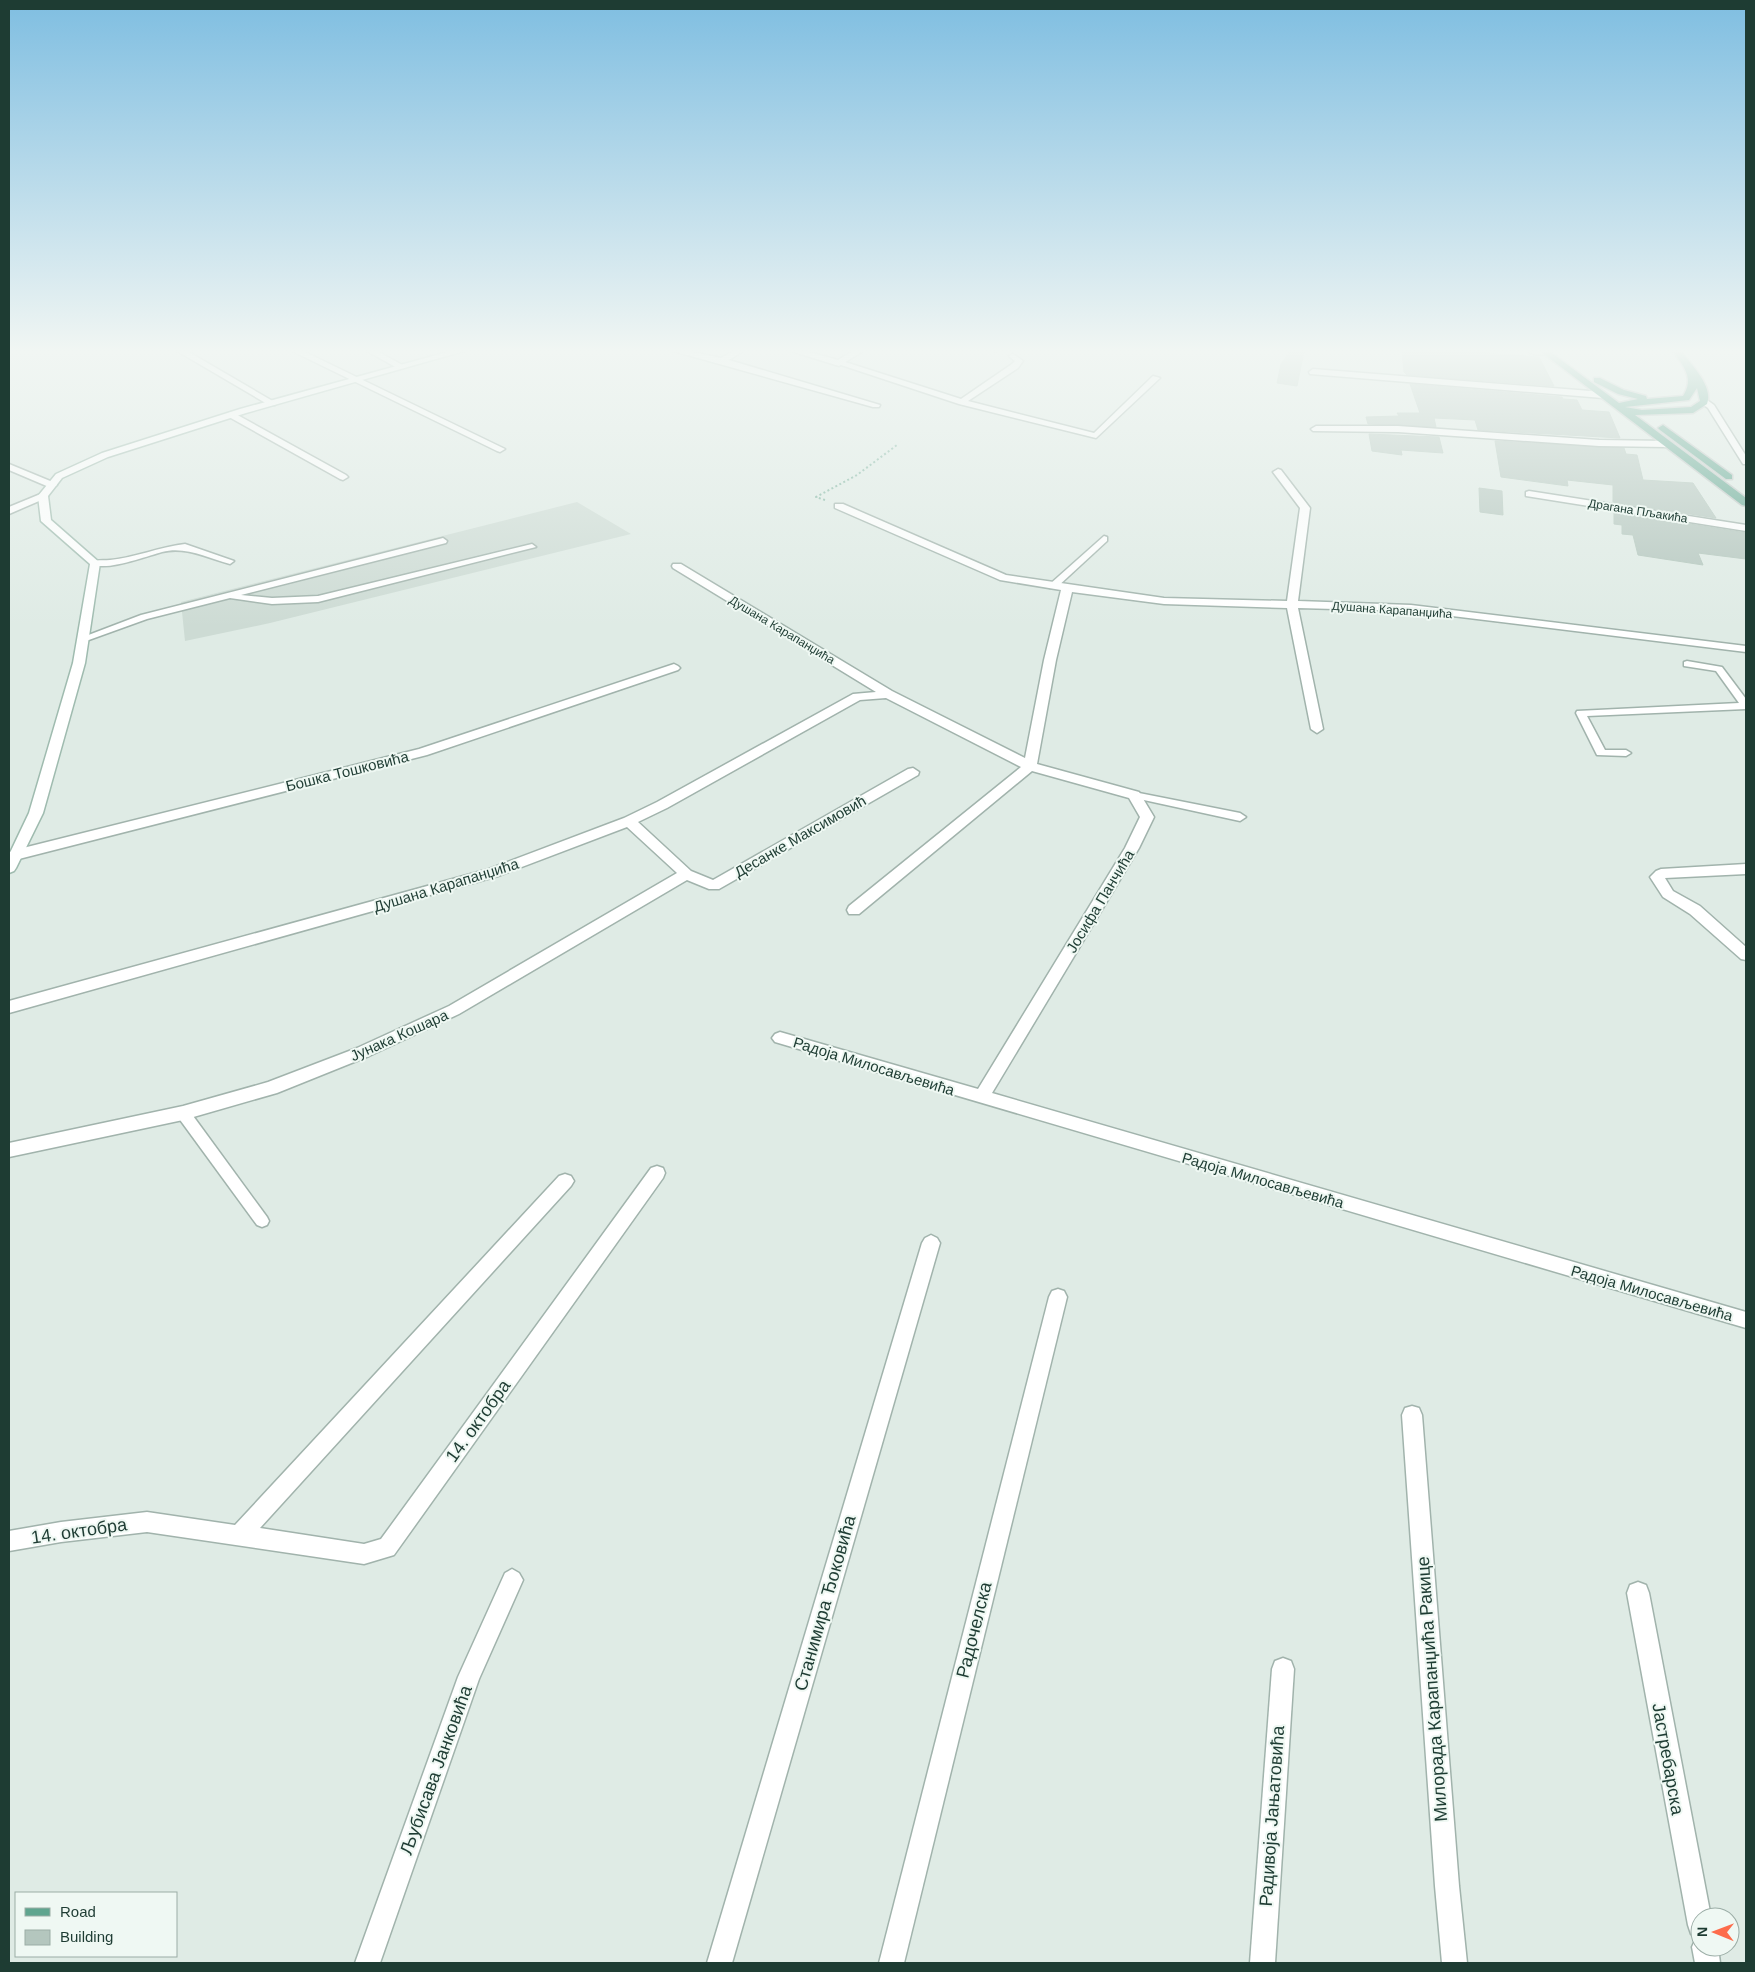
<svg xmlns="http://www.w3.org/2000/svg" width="1755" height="1972" font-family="Helvetica,sans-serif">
  <rect width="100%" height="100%" fill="#dfebe5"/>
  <polygon fill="#cddbd4" points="577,502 631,534 270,623 185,641 181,602"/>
  <g fill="#b4c6be" stroke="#b1c5bb">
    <polygon points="1290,351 1304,351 1297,386 1277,383 1281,364"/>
    <polygon points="1402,351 1483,351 1484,353 1539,357 1554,386 1407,375 1404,372"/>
    <polygon points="1410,384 1562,397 1563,399 1577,400 1582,410 1609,412 1620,438 1478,430 1475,420 1434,418 1436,427 1368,424 1366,417 1399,416 1397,413 1420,413"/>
    <polygon points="1369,434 1439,437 1443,453 1401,450 1402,455 1372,451"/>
    <polygon points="1495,441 1624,448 1626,454 1637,455 1643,480 1693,483 1716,518 1613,502 1613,485 1567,480 1568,486 1501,477"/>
    <polygon points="1479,488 1502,491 1503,515 1480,512"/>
    <polygon points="1614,512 1746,533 1746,559 1698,553 1703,565 1638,555 1633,535 1622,534 1622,525 1614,524"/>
  </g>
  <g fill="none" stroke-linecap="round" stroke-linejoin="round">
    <g stroke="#a1b3ac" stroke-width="3">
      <g id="lane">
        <polygon points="1013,354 1023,361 1018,368 968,401 1094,433 1153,376 1160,378 1096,438 959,404 835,363 842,361 961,399 1012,364 1015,361 1009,356"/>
        <polygon points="1701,400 1707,400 1714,405 1746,456 1746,464 1743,464 1708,408 1700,402"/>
        <polygon points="1104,536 1107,537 1107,541 1056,588 1050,588 1050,584"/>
        <polygon points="443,538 447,541 446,543 241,595 272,598 318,596 532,544 536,547 318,602 272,604 230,598 147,619 86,641 83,642 78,639 141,615"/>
        <path d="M185,544L234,561L230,564C207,558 186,546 162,552C147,556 103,573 91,563C96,559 103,561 110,560C134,558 159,547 185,544Z"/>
        <polygon points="1687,661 1722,667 1746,699 1746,709 1587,716 1605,750 1626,750 1631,753 1626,756 1597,755 1576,713 1577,711 1739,703 1716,671 1684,666 1684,662"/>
        <polygon points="1134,792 1240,813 1246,817 1240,821 1130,797 1129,795 1130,793"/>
        <polygon points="183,1107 188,1109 267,1217 269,1221 267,1225 262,1227 257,1225 178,1117 176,1113 178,1109"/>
      </g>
    </g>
    <g stroke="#a1b3ac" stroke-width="3">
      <g id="street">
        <polygon points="177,351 187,351 276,403 275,405 269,405"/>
        <polygon points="292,351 303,351 505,449 500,452 497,451"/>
        <polygon points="367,351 377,351 406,367 399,369"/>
        <polygon points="673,351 688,351 721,358 733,351 743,351 729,360 880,405 879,407 873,407"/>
        <polygon points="791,351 805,351 838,360 853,351 863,351 839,366"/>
        <path d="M1528,351H1549V352C1545,356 1532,355 1528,351Z"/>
        <polygon points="1313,369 1603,392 1607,395 1603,398 1310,374 1309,372"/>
        <polygon points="232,412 346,475 348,477 343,480 340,479 229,417 229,413"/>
        <polygon points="1316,426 1398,426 1599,440 1667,441 1672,444 1667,447 1599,446 1398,432 1313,431 1311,429"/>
        <polygon points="9,464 55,483 57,485 52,488 49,487 9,470"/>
        <polygon points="1278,469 1281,470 1310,508 1298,601 1411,605 1746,646 1746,652 1411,611 1298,608 1323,729 1317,733 1311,729 1287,608 1164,604 1072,592 1056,660 1037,764 1139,792 1154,817 1139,848 992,1093 1746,1312 1746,1328 775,1042 772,1038 775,1034 780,1032 978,1089 1125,848 1140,817 1129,798 1032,771 859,914 849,914 847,910 849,906 1021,767 886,698 860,700 667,808 638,822 691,871 713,880 908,769 913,768 919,772 918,775 719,889 709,889 687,880 459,1014 369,1056 277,1093 183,1120 9,1157 9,1143 183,1106 268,1082 357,1048 449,1006 677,873 627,827 498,876 9,1013 9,1001 489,869 624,818 657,802 853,694 876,692 673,568 672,566 673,564 681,564 892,691 1025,758 1044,660 1061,590 1000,580 835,508 835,504 843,504 1006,575 1164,598 1287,601 1300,508 1273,472"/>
        <polygon points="1529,491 1746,525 1746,531 1526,496 1526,492"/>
        <polygon points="43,493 48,496 46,498 9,514 9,507"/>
        <polygon points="674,664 678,666 680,668 678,670 427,755 15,860 9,856 10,852 15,850 419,749"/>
        <polygon points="1746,864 1746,874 1665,878 1673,891 1700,906 1746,947 1746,960 1741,959 1690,914 1663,897 1650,877 1656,871 1661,869"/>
        <polygon points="657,1166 663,1168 665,1173 663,1178 394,1555 364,1564 147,1532 61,1542 9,1551 9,1531 61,1522 147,1512 235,1525 559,1176 565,1174 571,1176 574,1181 571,1186 260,1528 364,1544 381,1539 651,1168"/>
        <polygon points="931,1235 937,1238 940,1243 732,1963 707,1963 922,1243 925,1238"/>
        <polygon points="1058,1289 1064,1291 1067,1297 904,1963 879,1963 1049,1297 1052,1291"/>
        <polygon points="1412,1406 1419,1408 1422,1415 1459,1886 1467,1963 1442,1963 1435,1886 1402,1415 1405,1408"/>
        <polygon points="512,1569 519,1573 523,1580 479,1679 380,1963 355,1963 458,1677 505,1573"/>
        <polygon points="1638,1582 1646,1585 1649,1593 1711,1917 1700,1917 1700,1947 1718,1947 1720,1963 1695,1963 1692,1947 1696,1938 1699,1937 1691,1934 1688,1925 1627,1593 1630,1585"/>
        <polygon points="1283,1658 1291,1661 1294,1669 1275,1963 1250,1963 1272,1669 1275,1661"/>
      </g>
    </g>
    <g stroke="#9fbbaf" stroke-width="3">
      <polygon id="secondary" points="451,351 464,351 246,413 108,457 62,478 48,496 51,520 100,563 85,663 43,813 16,868 14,871 9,873 9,855 29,813 73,663 90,564 41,521 38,496 56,474 102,453 240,409"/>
    </g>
    <g stroke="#c0c8c6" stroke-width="3">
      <g id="primary">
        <path d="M1540,351H1549L1619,403L1638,399L1618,394L1594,382V378H1600L1624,390L1646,396L1647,399L1683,396C1695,378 1683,366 1673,351H1681C1691,364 1714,387 1707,404L1693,413L1635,415L1746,498V506L1742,505ZM1697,388L1700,401L1691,407L1642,410L1625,407L1689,400Z"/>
        <polygon points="1663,425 1732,475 1732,479 1726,479 1660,430 1658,428"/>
      </g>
    </g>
    <g stroke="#7cb29e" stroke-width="2" stroke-dasharray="2 2.5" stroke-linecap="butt">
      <polyline points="990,351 1000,352"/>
      <polyline points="825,500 816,497 857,475 897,445"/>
    </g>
    <use href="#lane" fill="#fff" fill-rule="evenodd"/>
    <use href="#street" fill="#fff" fill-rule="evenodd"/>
    <use href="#secondary" fill="#fff" fill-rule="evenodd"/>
    <use href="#primary" fill="#5fa58f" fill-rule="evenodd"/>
  </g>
  <linearGradient id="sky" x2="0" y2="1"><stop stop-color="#7fbee1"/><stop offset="0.56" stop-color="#f1f6f3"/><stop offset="1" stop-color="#f1f6f3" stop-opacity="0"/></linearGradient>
  <rect width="1755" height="627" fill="url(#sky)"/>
  <g text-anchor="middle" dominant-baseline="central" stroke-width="4" stroke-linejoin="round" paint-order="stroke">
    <g font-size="12" fill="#1e3c33" stroke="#eff8f3">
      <text transform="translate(1638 511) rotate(9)">Драгана Пљакића</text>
      <text transform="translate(1392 610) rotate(4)">Душана Карапанџића</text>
      <text transform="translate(782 630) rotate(31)">Душана Карапанџића</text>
    </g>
    <g font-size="15" fill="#1e3c33" stroke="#eff8f3">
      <text transform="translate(347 771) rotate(-14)">Бошка Тошковића</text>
      <text transform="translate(800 836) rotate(-30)">Десанке Максимовић</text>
      <text transform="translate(446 885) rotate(-17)">Душана Карапанџића</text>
      <text transform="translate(1100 901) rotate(-59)">Јосифа Панчића</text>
      <text transform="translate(399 1035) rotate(-24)">Јунака Кошара</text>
      <text transform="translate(874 1066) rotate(17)">Радоја Милосављевића</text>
      <text transform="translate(1263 1180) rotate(16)">Радоја Милосављевића</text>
      <text transform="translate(1652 1293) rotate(16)">Радоја Милосављевића</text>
    </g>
    <g font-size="18" fill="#1e3c33" stroke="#eff8f3">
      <text transform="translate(478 1421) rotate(-54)">14. октобра</text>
      <text transform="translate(79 1531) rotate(-8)">14. октобра</text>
      <text transform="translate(825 1603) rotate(-74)">Станимира Ђоковића</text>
      <text transform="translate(974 1630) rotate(-76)">Радочелска</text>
      <text transform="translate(1432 1689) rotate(-94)">Милорада Карапанџића Ракице</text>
      <text transform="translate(1668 1759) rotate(80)">Јастребарска</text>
      <text transform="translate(436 1770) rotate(-70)">Љубисава Јанковића</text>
      <text transform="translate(1272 1816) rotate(-86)">Радивоја Јањатовића</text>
    </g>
  </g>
  <rect width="1755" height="1972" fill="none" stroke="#1e3c33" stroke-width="20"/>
  <rect x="15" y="1892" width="162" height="65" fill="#eff8f3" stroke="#9bada6"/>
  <rect x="25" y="1908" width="25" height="8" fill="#5fa58f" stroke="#9bada6"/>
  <text x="60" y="1917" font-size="15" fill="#1e3c33">Road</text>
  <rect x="25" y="1930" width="25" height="15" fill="#b4c6be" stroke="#9bada6"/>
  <text x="60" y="1942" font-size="15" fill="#1e3c33">Building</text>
  <g transform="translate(1715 1932) rotate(271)"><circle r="24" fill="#eff8f3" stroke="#9bada6"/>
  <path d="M0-4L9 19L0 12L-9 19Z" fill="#fd6c4b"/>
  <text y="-8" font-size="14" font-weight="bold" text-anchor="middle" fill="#1e3c33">N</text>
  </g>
</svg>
